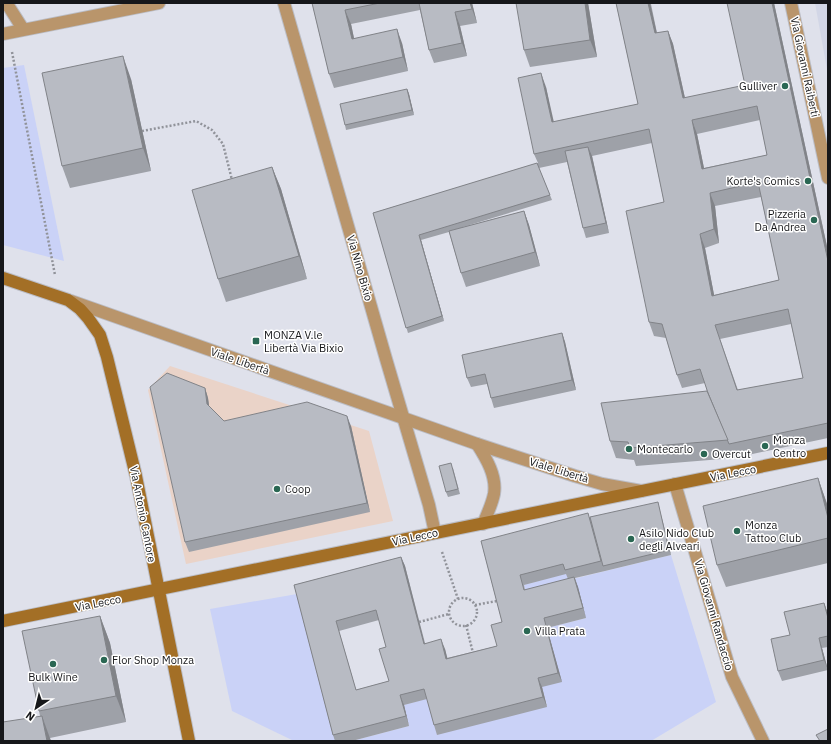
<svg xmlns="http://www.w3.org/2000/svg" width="831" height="744" font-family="'IBM Plex Sans',sans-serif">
  <rect width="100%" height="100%" fill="#dfe1eb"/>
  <polygon fill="#ead3c8" points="170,366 369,431 393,521 186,564 148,390"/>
  <polygon fill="#d2d6e6" points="815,3 828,3 828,75"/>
  <g fill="#cad2f7">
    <polygon points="24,65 64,261 3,245 3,68"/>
    <polygon points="671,555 716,702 651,741 352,741 409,726 404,705 428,698 547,706 542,687 547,628 586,618 528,600 524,585 567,573 569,580"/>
    <polygon points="297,594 336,741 294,741 232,711 210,609"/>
  </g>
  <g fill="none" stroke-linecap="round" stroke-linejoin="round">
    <g stroke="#bbbdc5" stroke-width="14">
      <g id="minor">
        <polyline points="4,3 9,7 23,29"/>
        <polyline points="284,3 386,359 429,505 435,533"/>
        <polyline points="791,3 828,178"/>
        <polyline points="3,34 159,3"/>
        <polyline points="71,301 477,444 575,476 602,484 641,491"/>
        <path d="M477,444C486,458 497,476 494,494C492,504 487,515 483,524"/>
        <polyline points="675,484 732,677 763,741"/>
      </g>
    </g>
    <g stroke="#bbbdc5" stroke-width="14">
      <g id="secondary">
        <polyline points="3,278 68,300 80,309 88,318 100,335 107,357 136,476 189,741"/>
        <polyline points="3,621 828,453"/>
      </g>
    </g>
    <g stroke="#91939a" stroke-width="2.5" stroke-dasharray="2 2" stroke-linecap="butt">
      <polyline points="12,52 55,275"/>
      <polyline points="142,131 196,121 212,130 223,144 232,180"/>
      <polyline points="442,552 458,599"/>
      <circle cx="463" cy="612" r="14"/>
      <polyline points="475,605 497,601"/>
      <polyline points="419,622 449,614"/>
      <polyline points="466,625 473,653"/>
    </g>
    <use href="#minor" stroke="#b9956b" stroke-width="12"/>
    <use href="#secondary" stroke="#a36f26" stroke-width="12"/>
  </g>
  <g fill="#9ea1a8" fill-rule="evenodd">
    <polygon points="312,3 472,3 477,23 460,26 467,56 434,63 429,50 420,10 351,24 354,38 402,43 408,71 334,88 329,74"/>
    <polygon points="588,3 597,57 530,67 524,50"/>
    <path d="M616,3H655L651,4L657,33L668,31L673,44L685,98L745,85L774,3L828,251V438L734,458L636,466L634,460L616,458L610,441L707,391L705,383L682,388L677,375L666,338L654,336L649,322L664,202L652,143L592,156L609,233L586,238L583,228L567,162L539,168L552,200L463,227L524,211L529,225L540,266L466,287L461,273L449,232L421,240L444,321L408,333L373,213L538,163L534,154L546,87L553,122L638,104ZM760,120L767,155L704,168L697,134ZM761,197L779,280L714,295L705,248L719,243L715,206ZM791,324L803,378L738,390L720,339Z"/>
    <polygon points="131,79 151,171 70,188 62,166"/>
    <polygon points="407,89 409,94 414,115 346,130 345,125"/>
    <polygon points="272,167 281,189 307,279 226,302 218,279"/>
    <polygon points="562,333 565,342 576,390 494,408 491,398 487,384 471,387 467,378"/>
    <polygon points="205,388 208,398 209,406 224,421 351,426 370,512 189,552 185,542"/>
    <polygon points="453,468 460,494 448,497 446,492"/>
    <polygon points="818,478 826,501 828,507 828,563 726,587 717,565"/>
    <path d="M659,507L671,555L605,571L575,578L578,587L586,618L547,628L562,682L542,687L547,707L437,735L434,725L427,699L404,705L409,726L352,741H335L333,735L294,585L401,557L405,566L425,643L445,649L447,658L497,646L502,622L481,541L590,517ZM566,574L568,579L525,590L524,585ZM379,620L386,647L389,681L356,690L339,631Z"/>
    <polygon points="824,603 828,614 828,647 822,648 828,670 782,681 778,671 790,635"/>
    <polygon points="100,616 110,643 126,722 50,738 51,741 3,741 40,716 39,711"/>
  </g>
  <g fill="#818388">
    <polygon points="470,3 472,3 477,23 472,9"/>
    <polygon points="585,3 588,3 597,57 590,40"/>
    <polygon points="648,3 650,3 660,47 655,33"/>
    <polygon points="772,3 774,3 828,251 828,261"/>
    <polygon points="345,10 351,24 357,53 352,39"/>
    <polygon points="455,12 460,26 467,56 462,43"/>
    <polygon points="397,29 402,43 408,71 403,57"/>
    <polygon points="668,31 673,44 688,112 683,98"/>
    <polygon points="123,56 131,79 151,171 143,148"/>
    <polygon points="541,73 546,87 557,136 552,122"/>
    <polygon points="407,89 409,94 414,115 412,110"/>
    <polygon points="692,120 697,134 707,183 702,169"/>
    <polygon points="588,147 592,156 609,233 606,223"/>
    <polygon points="272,167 281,189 307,279 299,256"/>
    <polygon points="710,193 715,206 719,243 714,229"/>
    <polygon points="524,211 529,225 540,266 535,252"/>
    <polygon points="700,234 705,248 717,310 712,296"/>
    <polygon points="419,235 421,240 444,321 442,316"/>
    <polygon points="562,333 565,342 576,390 572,380"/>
    <polygon points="205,388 208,398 210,413 207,404"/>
    <polygon points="347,416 351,426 370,512 367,503"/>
    <polygon points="818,478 826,501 828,507 828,518"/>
    <polygon points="658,502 659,507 671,555 669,550"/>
    <polygon points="401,557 405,566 427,653 424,644"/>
    <polygon points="574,577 578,587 586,618 583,608"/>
    <polygon points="824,603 828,614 828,618"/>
    <polygon points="100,616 110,643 126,722 116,696"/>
    <polygon points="544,618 547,628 562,682 558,673"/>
    <polygon points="819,638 822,648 828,670 824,660"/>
    <polygon points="441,639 445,649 450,668 446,659"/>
    <polygon points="538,678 542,687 547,707 543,697"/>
    <polygon points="400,695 404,705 409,726 406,716"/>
    <polygon points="42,716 51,741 47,741"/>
  </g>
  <g fill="#b8bbc3" stroke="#818388" fill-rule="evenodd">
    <polygon points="312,3 380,3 345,10 352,39 397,29 403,57 329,74"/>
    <polygon points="419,3 470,3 472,9 455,12 462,43 429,50"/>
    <polygon points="516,3 585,3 590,40 524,50"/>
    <path d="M616,3H648L655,33L668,31L683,98L745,85L727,3H772L828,261V423L729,444L708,393L700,369L677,375L662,324L649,322L626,211L664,202L649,129L534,154L518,78L541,73L552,122L638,104ZM757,106L767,155L702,169L692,120ZM758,182L779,280L712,296L700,234L714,229L710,193ZM788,309L803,378L737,390L715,325Z"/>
    <polygon points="123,56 143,148 62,166 42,73"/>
    <polygon points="407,89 412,110 345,125 340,104"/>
    <polygon points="588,147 606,223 583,228 565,151"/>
    <polygon points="537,163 550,195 419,235 442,316 406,328 373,213"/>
    <polygon points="272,167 299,256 218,279 192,190"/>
    <polygon points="524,211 535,252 461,273 449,231"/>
    <polygon points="562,333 572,380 491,398 485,374 467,378 462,355"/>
    <polygon points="167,373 205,388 207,404 224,421 307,402 347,416 367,503 185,542 150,387"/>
    <polygon points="707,391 728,440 630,448 628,442 610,441 601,403"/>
    <polygon points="451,463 458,489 446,492 439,466"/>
    <polygon points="818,478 828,518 828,538 717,565 703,506"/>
    <polygon points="658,502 669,550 603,566 590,517"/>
    <path d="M588,513L601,561L565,570L563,564L520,575L524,590L574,577L583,608L544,618L558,673L538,678L543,697L434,725L424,689L400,695L406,716L333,735L294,585L401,557L424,644L441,639L446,659L497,646L491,625L502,622L481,541ZM376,610L386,647L379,649L389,681L356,690L336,621Z"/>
    <polygon points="824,603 828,618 828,636 819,638 824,660 778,671 771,639 790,635 784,612"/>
    <polygon points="100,616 116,696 39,711 22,631"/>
    <polygon points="42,716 47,741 3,741 3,722"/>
    <polygon points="828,729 828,741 820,741 816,735"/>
  </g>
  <g fill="#2a6753" stroke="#fff" stroke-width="1.5">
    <circle cx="785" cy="86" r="4"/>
    <circle cx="808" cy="181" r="4"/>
    <circle cx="814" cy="220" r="4"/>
    <rect x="252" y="337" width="8" height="8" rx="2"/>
    <circle cx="765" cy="446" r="4"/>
    <circle cx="629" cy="449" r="4"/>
    <circle cx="704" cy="454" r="4"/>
    <circle cx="277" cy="489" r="4"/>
    <circle cx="737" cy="531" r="4"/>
    <circle cx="631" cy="539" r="4"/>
    <circle cx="527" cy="631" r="4"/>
    <circle cx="104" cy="660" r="4"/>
    <circle cx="53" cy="664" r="4"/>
  </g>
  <g text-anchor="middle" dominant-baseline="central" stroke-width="3" stroke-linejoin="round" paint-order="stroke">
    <g font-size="11" fill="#16171a" stroke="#fff">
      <text transform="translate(805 67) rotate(78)">Via Giovanni Raiberti</text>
      <text transform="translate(360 268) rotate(74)">Via Nino Bixio</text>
      <text transform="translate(240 361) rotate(19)">Viale Libertà</text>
      <text transform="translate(559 470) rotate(17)">Viale Libertà</text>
      <text transform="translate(733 473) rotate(-11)">Via Lecco</text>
      <text transform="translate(143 514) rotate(79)">Via Antonio Cantore</text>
      <text transform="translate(415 537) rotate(-12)">Via Lecco</text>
      <text transform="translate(98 603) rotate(-11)">Via Lecco</text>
      <text transform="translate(714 615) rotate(74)">Via Giovanni Randaccio</text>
    </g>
    <g font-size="11" fill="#16171a" stroke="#fff" text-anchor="start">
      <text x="777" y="86" text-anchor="end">Gulliver</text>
      <text x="800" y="181" text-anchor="end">Korte's Comics</text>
      <text x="806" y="214" text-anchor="end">Pizzeria<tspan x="806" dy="13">Da Andrea</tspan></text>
      <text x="264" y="335">MONZA V.le<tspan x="264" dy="13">Libertà Via Bixio</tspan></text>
      <text x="773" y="440">Monza<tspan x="773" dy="13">Centro</tspan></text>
      <text x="637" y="449">Montecarlo</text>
      <text x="712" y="454">Overcut</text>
      <text x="285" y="489">Coop</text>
      <text x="745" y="525">Monza<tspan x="745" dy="13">Tattoo Club</tspan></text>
      <text x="639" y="533">Asilo Nido Club<tspan x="639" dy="13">degli Alveari</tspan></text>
      <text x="535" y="631">Villa Prata</text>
      <text x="112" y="660">Flor Shop Monza</text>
      <text x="53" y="677" text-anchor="middle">Bulk Wine</text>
    </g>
  </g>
  <rect width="831" height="744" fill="none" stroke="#16171a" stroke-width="8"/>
  <g transform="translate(36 708) rotate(215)" stroke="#ffffff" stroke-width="3" paint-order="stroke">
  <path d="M0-3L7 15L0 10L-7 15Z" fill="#16171a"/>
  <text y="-6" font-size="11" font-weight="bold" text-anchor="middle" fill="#16171a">N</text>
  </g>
</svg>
